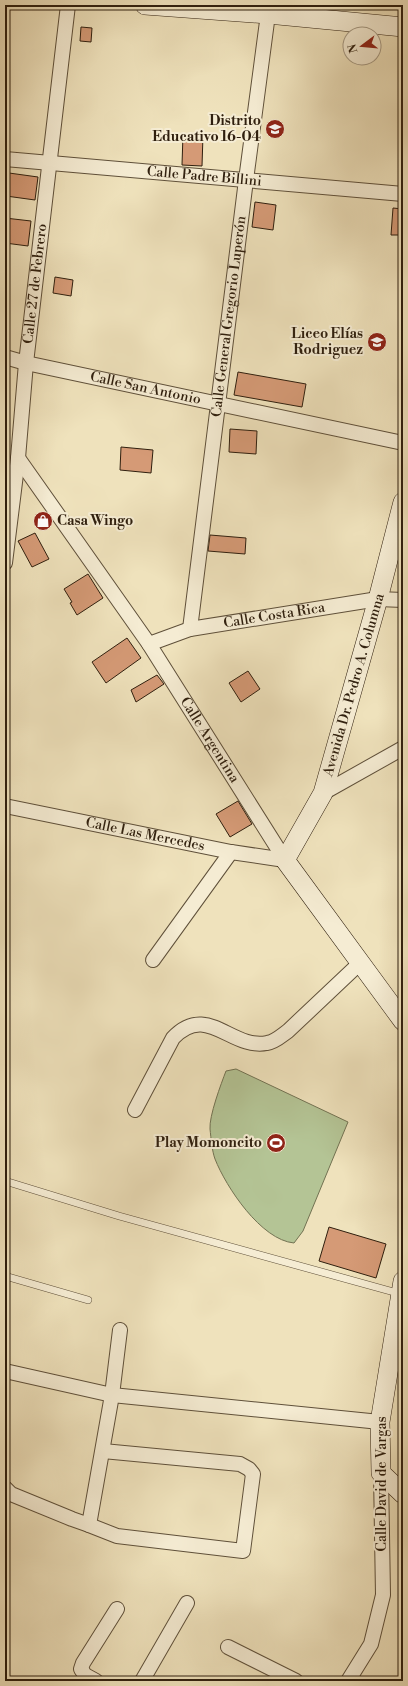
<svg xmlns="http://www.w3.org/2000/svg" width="408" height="1686" font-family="'Libre Bodoni',serif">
  <rect width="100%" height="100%" fill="#efe2bc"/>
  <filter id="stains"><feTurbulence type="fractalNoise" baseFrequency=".005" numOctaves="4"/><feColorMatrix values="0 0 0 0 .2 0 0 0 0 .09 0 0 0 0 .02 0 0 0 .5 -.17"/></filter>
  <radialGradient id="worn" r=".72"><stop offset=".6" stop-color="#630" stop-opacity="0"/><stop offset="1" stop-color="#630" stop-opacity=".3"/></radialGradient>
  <path fill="#b4c495" stroke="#727252" d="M236,1069L348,1122L303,1231L294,1243C261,1240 226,1187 215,1159C212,1151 211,1138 210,1129C209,1116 221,1084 226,1071Z"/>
  <g fill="#d59a76" stroke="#2f1f0e">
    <polygon points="81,27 92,28 91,42 80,41"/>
    <polygon points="183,134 203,135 202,166 182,165"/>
    <polygon points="9,173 38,177 35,200 6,196"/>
    <polygon points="255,202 276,205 273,230 252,227"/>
    <polygon points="393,208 403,209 403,235 391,235"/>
    <polygon points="5,218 31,221 28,246 5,243"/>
    <polygon points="55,277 73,280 71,296 53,293"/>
    <polygon points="238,372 306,384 302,407 234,395"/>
    <polygon points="230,429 257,431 256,454 229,452"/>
    <polygon points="121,447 153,450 151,473 120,470"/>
    <polygon points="35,533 49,559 32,567 18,541"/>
    <polygon points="210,535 246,538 245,554 208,551"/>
    <polygon points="88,574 103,598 77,615 70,603 72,602 64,589"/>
    <polygon points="127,638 141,658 106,683 92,662"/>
    <polygon points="248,671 260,689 241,702 229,683"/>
    <polygon points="157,675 164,684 136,702 131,690"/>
    <polygon points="238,801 252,824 230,837 216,814"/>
    <polygon points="329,1227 386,1244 376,1278 319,1261"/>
  </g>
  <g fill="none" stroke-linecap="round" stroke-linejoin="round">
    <g stroke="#5f503a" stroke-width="8">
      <g id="service">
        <polyline points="5,1181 119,1216 401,1294"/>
        <polyline points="5,1276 88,1300"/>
      </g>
    </g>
    <g stroke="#5f503a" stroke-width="16">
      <g id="minor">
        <path id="s1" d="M5,159L403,194"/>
        <path id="s2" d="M5,357L26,363L403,443"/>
        <path id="s3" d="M18,458L149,644L285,860"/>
        <path id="s4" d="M5,563L18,458L26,363L68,5"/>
        <path id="s5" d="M190,629L246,180L268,14L267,5"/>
        <path id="s6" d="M149,644L190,629L378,599L403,600"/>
        <polyline points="323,793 403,748"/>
        <path id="s7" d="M5,806L231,852L285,860"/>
        <polyline points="153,960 231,852"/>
        <path d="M135,1110L173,1038C207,1002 231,1050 267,1043C275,1042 281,1036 288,1031L360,963"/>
        <polyline points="5,1371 112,1395 380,1422"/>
        <polyline points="5,1488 11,1494 72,1519 89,1525 112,1395 120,1330"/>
        <polyline points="89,1525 117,1536 243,1551 253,1474 249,1469 240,1464 103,1451"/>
        <polyline points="228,1647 296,1681"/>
        <polyline points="96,1681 85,1675 81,1669 83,1663 117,1609"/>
        <polyline points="142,1681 187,1603"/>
        <polyline points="348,1681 371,1644 383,1595 381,1473"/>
      </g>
    </g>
    <g stroke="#2f1f0e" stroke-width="20">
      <g id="secondary">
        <polyline points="145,5 268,14 403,27"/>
        <polyline points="403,502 378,599 323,793 285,860 403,1021"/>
        <polyline points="403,1281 380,1422 381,1473 403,1494"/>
      </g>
    </g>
    <use href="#service" stroke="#f5ecd3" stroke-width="7"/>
    <use href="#minor" stroke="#f5ecd3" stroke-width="14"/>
    <use href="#secondary" stroke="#f5ecd3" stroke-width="19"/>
  </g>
  <defs>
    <g id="school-disc" transform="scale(1)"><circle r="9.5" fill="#8f2418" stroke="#f5ecd3"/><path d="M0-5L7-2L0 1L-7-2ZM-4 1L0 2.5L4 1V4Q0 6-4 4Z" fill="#fff"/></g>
    <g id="shop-disc" transform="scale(1)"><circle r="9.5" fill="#8f2418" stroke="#f5ecd3"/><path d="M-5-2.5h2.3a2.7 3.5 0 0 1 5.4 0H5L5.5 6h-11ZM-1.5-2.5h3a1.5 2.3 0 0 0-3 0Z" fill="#fff"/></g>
    <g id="stadium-disc" transform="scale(1)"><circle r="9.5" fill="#8f2418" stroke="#f5ecd3"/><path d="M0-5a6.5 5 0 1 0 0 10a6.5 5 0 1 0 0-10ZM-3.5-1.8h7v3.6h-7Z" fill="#fff"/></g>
  </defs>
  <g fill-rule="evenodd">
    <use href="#school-disc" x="275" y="129"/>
    <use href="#school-disc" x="377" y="342"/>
    <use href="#shop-disc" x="43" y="521"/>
    <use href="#stadium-disc" x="276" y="1143"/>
  </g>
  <g text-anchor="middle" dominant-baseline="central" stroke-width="4" stroke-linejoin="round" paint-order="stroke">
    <g font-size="14" font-weight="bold" fill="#2f1f0e" stroke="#f5ecd3" text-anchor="end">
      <text x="261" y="121">Distrito<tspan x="261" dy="16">Educativo 16-04</tspan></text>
      <text x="363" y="334">Liceo Elías<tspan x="363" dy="16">Rodriguez</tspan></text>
      <text x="57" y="521" text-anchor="start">Casa Wingo</text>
      <text x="262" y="1143">Play Momoncito</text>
    </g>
    <g font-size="14" fill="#2f1f0e" stroke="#f5ecd3">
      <text stroke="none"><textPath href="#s1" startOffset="200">Calle Padre Billini</textPath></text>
      <text stroke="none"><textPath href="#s4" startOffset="281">Calle 27 de Febrero</textPath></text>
      <text stroke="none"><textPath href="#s5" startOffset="315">Calle General Gregorio Luperón</textPath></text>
      <text stroke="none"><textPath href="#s2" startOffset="144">Calle San Antonio</textPath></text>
      <text stroke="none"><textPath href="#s6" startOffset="129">Calle Costa Rica</textPath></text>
      <text transform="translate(354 685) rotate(-74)">Avenida Dr. Pedro A. Columna</text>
      <text stroke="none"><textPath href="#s3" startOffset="341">Calle Argentina</textPath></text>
      <text stroke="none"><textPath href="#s7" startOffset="143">Calle Las Mercedes</textPath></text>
      <text transform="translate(382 1484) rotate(-90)">Calle David de Vargas</text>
    </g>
  </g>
  <rect width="408" height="1686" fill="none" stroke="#efe2bc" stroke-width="20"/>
  <rect x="6" y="6" width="396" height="1674" fill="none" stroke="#2f1f0e" stroke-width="2"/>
  <rect x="10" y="10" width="388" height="1666" fill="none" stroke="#2f1f0e"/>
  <g transform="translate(362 46) rotate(254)"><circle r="19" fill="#f5ecd3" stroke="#a69a84"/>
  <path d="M0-3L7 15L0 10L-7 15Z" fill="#8f2418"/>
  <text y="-6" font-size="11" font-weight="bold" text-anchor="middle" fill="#2f1f0e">N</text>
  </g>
  <rect width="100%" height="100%" filter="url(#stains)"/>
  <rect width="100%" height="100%" fill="url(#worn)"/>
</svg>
